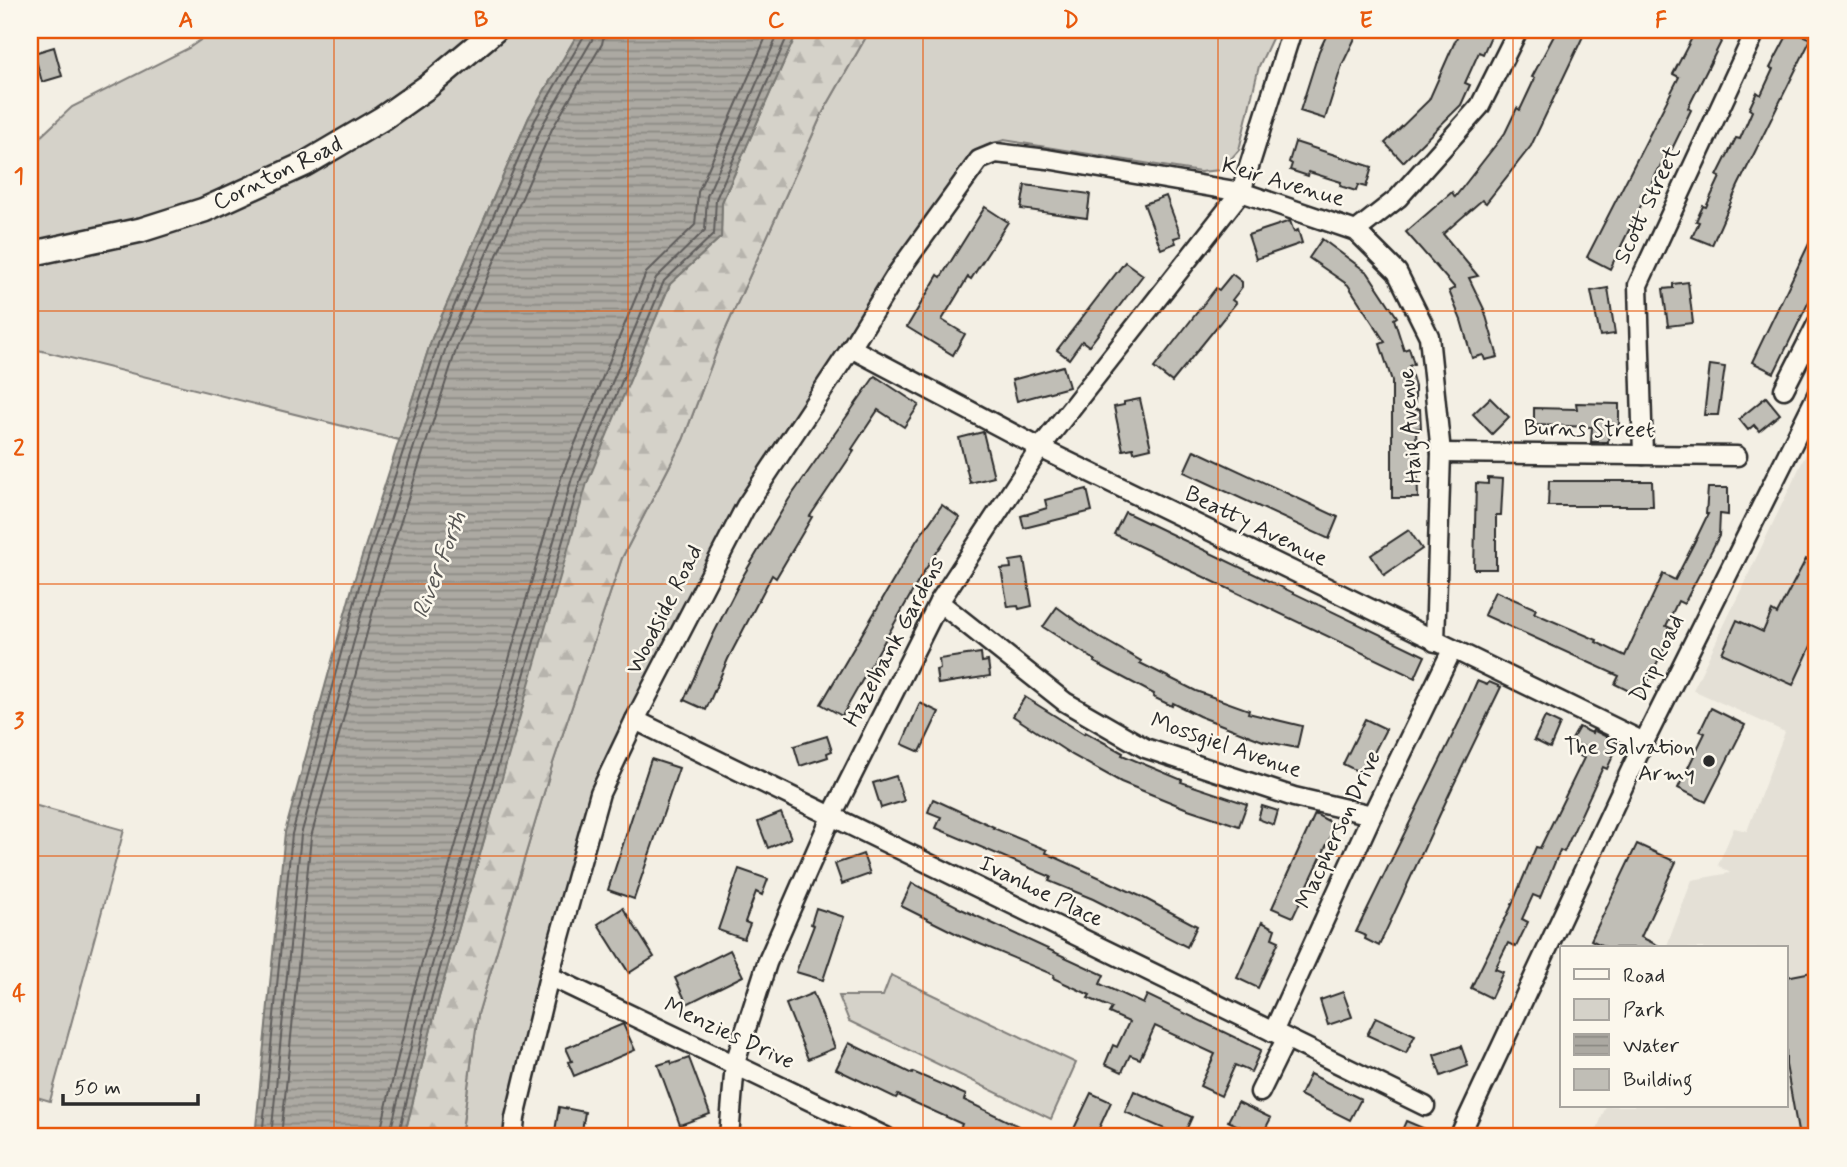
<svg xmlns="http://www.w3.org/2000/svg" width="1847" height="1167" font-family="Mynerve,sans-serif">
  <defs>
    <pattern id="forest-firs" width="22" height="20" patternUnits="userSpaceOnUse" patternTransform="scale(1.75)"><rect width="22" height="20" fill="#d5d2c9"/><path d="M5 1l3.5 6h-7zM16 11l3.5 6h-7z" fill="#b7b4ad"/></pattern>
    <pattern id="water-rules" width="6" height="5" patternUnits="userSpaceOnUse" patternTransform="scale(1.75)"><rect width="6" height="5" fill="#aca9a2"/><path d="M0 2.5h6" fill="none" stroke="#8c8a84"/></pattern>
  </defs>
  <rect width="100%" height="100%" fill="#f3efe4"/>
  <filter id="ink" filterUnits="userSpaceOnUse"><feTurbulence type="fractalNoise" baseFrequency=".0143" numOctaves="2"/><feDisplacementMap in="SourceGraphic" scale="14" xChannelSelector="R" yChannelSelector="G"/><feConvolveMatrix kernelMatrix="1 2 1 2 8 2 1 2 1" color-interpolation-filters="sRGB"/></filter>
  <g filter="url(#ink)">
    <polygon fill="#e4e0d6" points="1817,431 1817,1137 1594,1137 1606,1106 1786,1106 1786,948 1666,948 1692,880 1730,873 1718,865 1734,828 1747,831 1785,732 1693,690"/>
    <g fill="#d5d2c9" stroke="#807e7a" stroke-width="2">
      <polygon points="215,30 580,30 529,117 432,338 399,440 30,348 30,142 37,140 72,107 189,48"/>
      <polygon points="870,30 1276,30 1259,66 1239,150 1221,170 1200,172 1004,140 985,146 932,213 739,509 592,808 510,1137 461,1137 478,1014 551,769 622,558 683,440 720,342 822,114"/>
      <polygon points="30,804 124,830 50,1101 30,1095"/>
      <polygon points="891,975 1076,1063 1051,1119 849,1021 839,996 883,996"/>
    </g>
    <polygon fill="url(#forest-firs)" stroke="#807e7a" stroke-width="2" points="798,30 870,30 822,114 720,342 683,440 622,558 551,769 478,1014 461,1137 404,1137 439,997 586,483 670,284 721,237 722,202"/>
    <polygon fill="url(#water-rules)" stroke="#787772" stroke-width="2" points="580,30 798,30 722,202 721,237 670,284 587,483 439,997 404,1137 255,1137 285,832 354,581 432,338 529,117"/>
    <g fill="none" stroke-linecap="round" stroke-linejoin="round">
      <g stroke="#5f5d5b" stroke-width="2">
        <polyline points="262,1137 292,834 360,583 439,341 535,120 584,36 586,30"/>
        <polyline points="271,1137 301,835 369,586 447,344 543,124 592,40 594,30"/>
        <polyline points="281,1137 311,837 379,589 457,347 552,129 602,44 605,30"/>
        <polyline points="379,1137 414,990 562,475 646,273 695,225 698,192 769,30"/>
        <polyline points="389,1137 424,993 572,478 656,278 705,230 707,196 780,30"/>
        <polyline points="398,1137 432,996 580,481 664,281 714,234 716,199 790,30"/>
      </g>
    </g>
    <g fill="#c0beb6" stroke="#2b2b2b" stroke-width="2">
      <polygon points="1329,30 1359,30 1342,65 1325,119 1300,111 1319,51"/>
      <polygon points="1460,30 1483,30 1492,34 1483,54 1479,52 1465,83 1470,85 1461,105 1403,162 1385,143 1429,100"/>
      <polygon points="1557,30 1586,30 1531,146 1486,203 1482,200 1443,234 1478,276 1469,278 1484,309 1498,357 1485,360 1483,355 1472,358 1461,320 1449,291 1455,288 1406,232 1452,192 1455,197 1505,133 1517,108 1520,110 1535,78 1532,77"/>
      <polygon points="1696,30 1727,30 1688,108 1691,110 1672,149 1669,148 1610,269 1587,257 1679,77 1673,74"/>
      <polygon points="1790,30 1811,39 1738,186 1712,245 1692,237 1699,222 1696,221 1703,206 1706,207 1720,177 1717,176 1736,138 1740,139 1752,111 1749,109 1757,92 1761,95 1773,69 1770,68"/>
      <polygon points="54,47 62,76 42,82 34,53"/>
      <polygon points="1295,142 1372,167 1366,187 1358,185 1356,191 1340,186 1341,182 1309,172 1308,176 1290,170 1292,164 1289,162"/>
      <polygon points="1025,185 1090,194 1087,218 1021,209"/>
      <polygon points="1166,196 1181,236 1174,238 1176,243 1161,249 1144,204"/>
      <polygon points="985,207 1008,222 971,279 968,277 942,320 965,334 953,355 907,327 938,275 941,277"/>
      <polygon points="1290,221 1294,232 1298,230 1302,243 1256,259 1248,235"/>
      <polygon points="1817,227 1817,285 1774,373 1752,362"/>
      <polygon points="1322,239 1368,273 1397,317 1394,319 1404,350 1409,348 1414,364 1409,366 1415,386 1415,409 1420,409 1421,428 1416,428 1418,498 1392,498 1392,381 1380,344 1385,342 1348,285 1309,258"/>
      <polygon points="1125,262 1143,275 1089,346 1082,341 1069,359 1057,350"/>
      <polygon points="1232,274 1242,282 1242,287 1232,300 1236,303 1172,382 1154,368 1216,288 1219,290"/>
      <polygon points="1688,282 1693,323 1668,326 1663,289 1673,288 1673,284"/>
      <polygon points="1608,288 1615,334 1600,336 1591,291"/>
      <polygon points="1710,365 1725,367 1718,415 1704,415"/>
      <polygon points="1063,366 1069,387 1017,401 1012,380"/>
      <polygon points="875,376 919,405 904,427 878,410 852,449 854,451 810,516 812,517 776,578 772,575 728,659 706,710 684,700 714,633 743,576 789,499"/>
      <polygon points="1766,397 1780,414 1759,431 1754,425 1748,430 1739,419"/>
      <polygon points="1490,398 1509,417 1492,434 1473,414"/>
      <polygon points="1140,399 1151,448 1134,452 1133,448 1123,450 1114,407 1124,405 1124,402"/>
      <polygon points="1576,403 1619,404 1619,426 1609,426 1608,442 1591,442 1592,427 1534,425 1534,408 1577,409"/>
      <polygon points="983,432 994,477 970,483 959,438"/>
      <polygon points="1194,450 1338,517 1329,539 1184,472"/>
      <polygon points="1488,478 1503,479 1501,515 1496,515 1496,569 1474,569 1476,483 1488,484"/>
      <polygon points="1549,481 1652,481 1653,506 1548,506"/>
      <polygon points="1708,488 1728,488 1728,515 1720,514 1719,536 1684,604 1678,601 1666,626 1673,629 1641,697 1615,684 1619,676 1484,615 1495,591 1536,609 1534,613 1597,640 1596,642 1625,656 1663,574 1675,580 1694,543 1708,514 1706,514"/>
      <polygon points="1087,489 1092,511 1024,528 1021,516 1047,508 1045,500"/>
      <polygon points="942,505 960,518 923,573 842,716 821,704 917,540"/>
      <polygon points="1125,512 1425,656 1415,678 1114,534"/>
      <polygon points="1409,530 1422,549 1384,575 1371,555"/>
      <polygon points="1024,559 1032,606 1019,609 1018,606 1008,607 1001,569 1011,568 1010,561"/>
      <polygon points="1806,559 1817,564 1817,633 1793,685 1722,653 1737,620 1763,632 1772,611 1777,614"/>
      <polygon points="1057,607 1094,634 1141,661 1140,663 1196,691 1249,710 1248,713 1302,726 1297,748 1263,741 1199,716 1173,703 1172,706 1153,697 1154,694 1094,662 1095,660 1043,627"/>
      <polygon points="981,653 982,662 988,661 990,676 938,684 936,670 940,669 939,659"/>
      <polygon points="1477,681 1487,685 1489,682 1501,687 1453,786 1379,946 1365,939 1366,936 1356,932 1460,720"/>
      <polygon points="1025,697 1084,734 1085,732 1123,753 1122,755 1182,780 1181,782 1247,804 1239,826 1185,808 1121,782 1072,755 1013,716"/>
      <polygon points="920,703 939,712 920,752 902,744"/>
      <polygon points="1711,708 1745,725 1706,802 1678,788 1705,733 1700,731"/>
      <polygon points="1545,717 1560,724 1550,748 1534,740"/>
      <polygon points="1365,719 1386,729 1363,774 1343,764"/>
      <polygon points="1579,727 1592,733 1593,730 1619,743 1607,769 1603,767 1564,852 1560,850 1540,898 1533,895 1522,919 1528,922 1516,947 1508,943 1495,969 1503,972 1491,998 1471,988 1511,907 1536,847 1540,848 1584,758 1580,756 1584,747 1571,741"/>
      <polygon points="827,736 832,751 827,753 828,757 800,766 794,746"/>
      <polygon points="651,759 679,768 634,899 608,890"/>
      <polygon points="896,776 904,801 881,808 873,783"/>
      <polygon points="933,799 994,827 993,828 1047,850 1046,853 1142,897 1197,926 1187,947 1093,899 1049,881 1051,877 936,828 941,817 928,812"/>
      <polygon points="1262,806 1278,811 1274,825 1258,819"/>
      <polygon points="781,813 791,838 768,848 758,822"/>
      <polygon points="1315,814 1336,825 1293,917 1272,908"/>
      <polygon points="1637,844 1676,862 1641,937 1663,948 1607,948 1591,940"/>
      <polygon points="863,854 870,874 842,884 835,864"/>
      <polygon points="739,869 768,879 762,895 756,892 745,922 750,924 744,939 718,930"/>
      <polygon points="912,883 957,906 957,907 1104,975 1100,984 1143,1004 1147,995 1261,1050 1251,1072 1235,1065 1221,1096 1200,1086 1215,1054 1155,1026 1140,1059 1130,1055 1122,1072 1105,1064 1113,1045 1117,1047 1129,1022 1109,1013 1112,1008 1088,998 1090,995 1053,978 1054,975 961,936 901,906"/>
      <polygon points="623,908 654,957 629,973 598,924"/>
      <polygon points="816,908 844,917 823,980 796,972 814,925 811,924"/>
      <polygon points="1262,922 1275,929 1272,938 1279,941 1258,988 1237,978"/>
      <polygon points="730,950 743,976 687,1004 675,978"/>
      <polygon points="1817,971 1817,1137 1799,1137 1786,1065 1786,977"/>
      <polygon points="1343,992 1352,1017 1328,1025 1320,1000"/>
      <polygon points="813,993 835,1048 808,1059 786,1004"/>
      <polygon points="1376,1017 1415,1035 1406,1053 1367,1035"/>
      <polygon points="623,1024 635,1050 574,1076 568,1062 572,1061 566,1048"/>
      <polygon points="849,1043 912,1074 913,1072 966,1095 964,1100 1041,1137 980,1137 960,1128 962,1124 898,1095 896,1098 836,1069"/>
      <polygon points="1461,1046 1468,1066 1441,1076 1434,1055"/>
      <polygon points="689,1058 710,1114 680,1125 658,1065 671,1061 672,1064"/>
      <polygon points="1310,1074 1361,1099 1350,1120 1300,1095"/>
      <polygon points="1134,1091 1192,1117 1183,1137 1125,1112"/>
      <polygon points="1091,1093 1111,1102 1095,1137 1070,1137"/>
      <polygon points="1238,1102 1271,1118 1261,1137 1228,1121"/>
      <polygon points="559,1107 585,1112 581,1137 554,1137"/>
      <polygon points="1406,1121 1444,1137 1399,1137"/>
    </g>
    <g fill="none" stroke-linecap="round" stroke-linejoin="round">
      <g stroke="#2b2b2b" stroke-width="23">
        <g id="minor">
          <polyline points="1356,231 1397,272 1429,336 1441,453 1435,642"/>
          <polyline points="851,348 1040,448 1644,742"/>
          <polyline points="1784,389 1817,324"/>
          <polyline points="1441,453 1737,456"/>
          <polyline points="1643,455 1638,285 1756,30"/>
          <polyline points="939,602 1065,702 1145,748 1294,797 1372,815"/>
          <polyline points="635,720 1425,1106"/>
          <polyline points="549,976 886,1137"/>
          <polyline points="1273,1032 1372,815 1452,650"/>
          <polyline points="1260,1092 1286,1039"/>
          <polyline points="513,1137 515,1118 549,976 600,793 635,720 746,506 851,348 896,275 979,160 996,153 1047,159 1241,192 1356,231 1398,198 1480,106 1518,30"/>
          <polyline points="729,1137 735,1063 767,963 831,817 939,602 1040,448 1241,192 1292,30"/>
          <polyline points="1459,1137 1644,742 1817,395"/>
        </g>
      </g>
      <g stroke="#2b2b2b" stroke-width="28">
        <polyline id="major" points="30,254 141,230 204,210 305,164 383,118 427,87 495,30"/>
      </g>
      <use href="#minor" stroke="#fbf7ec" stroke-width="18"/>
      <use href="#major" stroke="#fbf7ec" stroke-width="23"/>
    </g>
  </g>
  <path fill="none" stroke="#e8590c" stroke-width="2" stroke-opacity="0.55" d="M334,30V1137M628,30V1137M923,30V1137M1218,30V1137M1513,30V1137M30,311H1817M30,584H1817M30,856H1817"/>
  <circle fill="#2b2b2b" stroke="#fbf7ec" stroke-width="2.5" cx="1709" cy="761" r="7"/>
  <g text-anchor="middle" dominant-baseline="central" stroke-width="5" stroke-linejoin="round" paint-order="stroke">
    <g font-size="23" fill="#2b2b2b" stroke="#fbf7ec">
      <text transform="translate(278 174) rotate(-26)">Cornton Road</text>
      <text transform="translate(1283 183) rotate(16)">Keir Avenue</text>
      <text transform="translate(1648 205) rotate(-65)">Scott Street</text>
      <text transform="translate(1411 426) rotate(-94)">Haig Avenue</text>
      <text transform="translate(1589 430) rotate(1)">Burns Street</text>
      <text transform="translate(1256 527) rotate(26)">Beatty Avenue</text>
      <text transform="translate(665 610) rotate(-63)">Woodside Road</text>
      <text transform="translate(895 642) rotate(-62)">Hazelbank Gardens</text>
      <text transform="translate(1658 659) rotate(-64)">Drip Road</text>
      <text transform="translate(1226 746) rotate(19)">Mossgiel Avenue</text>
      <text transform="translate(1339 830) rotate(-65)">Macpherson Drive</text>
      <text transform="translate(1041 892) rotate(26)">Ivanhoe Place</text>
      <text transform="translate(729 1034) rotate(25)">Menzies Drive</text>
    </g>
    <g font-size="23" fill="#2b2b2b" stroke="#fbf7ec" text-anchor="end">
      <text x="1695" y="748">The Salvation<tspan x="1695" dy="26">Army</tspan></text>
    </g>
    <g font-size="24" font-style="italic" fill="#585755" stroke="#fbf7ec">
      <text transform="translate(440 565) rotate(-69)">River Forth</text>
    </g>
  </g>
  <rect width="1847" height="1167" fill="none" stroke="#fbf7ec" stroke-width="77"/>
  <rect x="1560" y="946" width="228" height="161" fill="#fbf7ec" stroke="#a8a59f" stroke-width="2"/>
  <rect x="1574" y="969" width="35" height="10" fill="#fbf7ec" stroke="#a8a59f" stroke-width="2"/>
  <text x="1623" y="982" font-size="21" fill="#2b2b2b">Road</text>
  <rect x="1574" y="999" width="35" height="21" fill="#d5d2c9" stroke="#a8a59f" stroke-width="2"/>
  <text x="1623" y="1016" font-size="21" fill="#2b2b2b">Park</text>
  <rect x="1574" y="1034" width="35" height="21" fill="url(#water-rules)" stroke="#a8a59f" stroke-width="2"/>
  <text x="1623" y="1052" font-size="21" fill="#2b2b2b">Water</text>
  <rect x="1574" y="1069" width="35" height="21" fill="#c0beb6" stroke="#a8a59f" stroke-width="2"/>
  <text x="1623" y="1086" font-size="21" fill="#2b2b2b">Building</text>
  <path d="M63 1094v10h135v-10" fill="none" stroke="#2b2b2b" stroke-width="3.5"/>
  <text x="74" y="1094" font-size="21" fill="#2b2b2b" stroke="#fbf7ec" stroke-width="5" paint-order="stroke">50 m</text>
  <rect x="38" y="38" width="1770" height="1090" fill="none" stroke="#e8590c" stroke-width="2.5"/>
  <g font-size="23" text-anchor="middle" font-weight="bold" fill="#e8590c">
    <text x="186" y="27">A</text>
    <text x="481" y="27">B</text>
    <text x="776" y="27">C</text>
    <text x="1071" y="27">D</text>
    <text x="1366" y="27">E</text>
    <text x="1661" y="27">F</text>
    <text x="19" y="183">1</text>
    <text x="19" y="455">2</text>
    <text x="19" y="728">3</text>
    <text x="19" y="1000">4</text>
  </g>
</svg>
